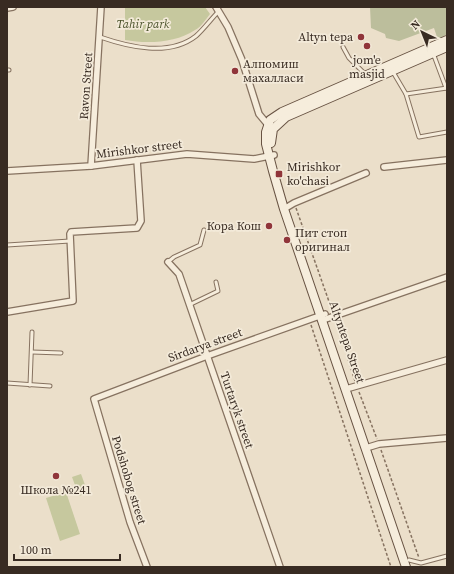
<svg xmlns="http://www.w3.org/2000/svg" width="454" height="574" font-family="'Source Serif 4',serif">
  <rect width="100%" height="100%" fill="#ebdfca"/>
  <g fill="#c6c89e">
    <path d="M125,7H205L210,14C206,19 201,27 195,30C176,43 147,44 125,40Z"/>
    <polygon points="81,474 88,493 79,496 72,477"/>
    <polygon points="66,492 80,534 60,541 46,498"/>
  </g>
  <polygon fill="#bcbe9c" points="370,7 447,7 447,34 438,40 434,28 399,41 386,38 385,34 371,28"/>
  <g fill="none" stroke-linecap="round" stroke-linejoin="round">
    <g stroke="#867260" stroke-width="5">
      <g id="lane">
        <path d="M100,37C129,47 169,57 196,36C204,29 211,19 219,11"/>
        <polyline points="343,47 349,58 365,74"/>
        <polyline points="433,53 446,88"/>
        <polyline points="7,70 9,70"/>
        <polyline points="393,72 406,94 419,137 447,132"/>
        <polyline points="406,94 447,88"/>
        <polyline points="7,245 70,241"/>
        <polyline points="168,262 174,257 200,245 204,230"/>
        <polyline points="189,305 218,291 216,282"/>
        <polyline points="32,352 61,353"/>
        <polyline points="7,383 50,386"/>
        <polyline points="30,385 32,332"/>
        <polyline points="409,560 421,563 447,556"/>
      </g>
    </g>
    <g stroke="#867260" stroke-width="8">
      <g id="street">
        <polyline points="216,7 228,27 242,60 259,114 269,126"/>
        <polyline points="7,8 13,7"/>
        <polyline points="91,166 101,7"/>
        <polyline points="384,167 447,160"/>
        <polyline points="7,171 91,166 187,154 254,159 274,155"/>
        <polyline points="284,209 294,203 366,173"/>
        <polyline points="168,262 179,274 280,567"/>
        <polyline points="7,312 73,301 70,234 71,232 137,228 141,221 137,160"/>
        <polyline points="323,320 447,277"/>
        <polyline points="346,389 447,360"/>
        <polyline points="366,448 379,444 447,438"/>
        <polyline points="147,567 130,522 94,399 207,356 325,314"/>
      </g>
    </g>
    <g stroke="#685343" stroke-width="10">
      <g id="secondary">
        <polyline points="271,143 273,129 286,117 447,47"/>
        <polyline points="406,567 284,209 273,171 266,144 266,132 270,120 282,112 447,40"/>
      </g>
    </g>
    <g stroke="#867260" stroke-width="1.5" stroke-dasharray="3 2" stroke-linecap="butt">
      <polyline points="296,208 332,310"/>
      <polyline points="336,321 355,381"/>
      <polyline points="311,325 391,567"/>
      <polyline points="359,392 377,439"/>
      <polyline points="381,450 419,558"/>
    </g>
    <use href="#lane" stroke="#f6eddc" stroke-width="3"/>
    <use href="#street" stroke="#f6eddc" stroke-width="5.5"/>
    <use href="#secondary" stroke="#f6eddc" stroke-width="8"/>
  </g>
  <g fill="#90353a" stroke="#f3ead9" stroke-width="1.5">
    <circle cx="361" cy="37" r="4"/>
    <circle cx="367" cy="46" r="4"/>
    <circle cx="235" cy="71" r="4"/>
    <rect x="275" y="170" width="8" height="8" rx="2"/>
    <circle cx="269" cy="226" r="4"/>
    <circle cx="287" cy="240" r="4"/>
    <circle cx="56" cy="476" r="4"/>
  </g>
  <g text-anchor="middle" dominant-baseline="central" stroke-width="3.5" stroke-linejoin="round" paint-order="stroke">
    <g font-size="12" font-style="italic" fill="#4a522a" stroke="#f3ead9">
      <text x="143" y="24">Tahir park</text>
    </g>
    <g font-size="12" fill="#382b22" stroke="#f3ead9" text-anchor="start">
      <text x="353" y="37" text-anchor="end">Altyn tepa</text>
      <text x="367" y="60" text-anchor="middle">jom'e<tspan x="367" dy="14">masjid</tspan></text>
      <text x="243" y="64">Алпомиш<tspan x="243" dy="14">махалласи</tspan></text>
      <text x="287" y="167">Mirishkor<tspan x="287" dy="14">ko'chasi</tspan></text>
      <text x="261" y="226" text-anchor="end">Кора Кош</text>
      <text x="295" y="233">Пит стоп<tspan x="295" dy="14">оригинал</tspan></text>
      <text x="56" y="490" text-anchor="middle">Школа №241</text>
    </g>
    <g font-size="12" fill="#382b22" stroke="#f3ead9">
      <text transform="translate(86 86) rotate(-86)">Ravon Street</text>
      <text transform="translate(139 149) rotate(-7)">Mirishkor street</text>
      <text transform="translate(347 342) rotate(71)">Altyntepa Street</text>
      <text transform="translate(205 345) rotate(-20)">Sirdarya street</text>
      <text transform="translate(237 410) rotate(71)">Turtaryk street</text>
      <text transform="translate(129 480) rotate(73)">Podshobog street</text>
    </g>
  </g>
  <rect width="454" height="574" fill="none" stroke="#382b22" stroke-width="16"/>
  <g transform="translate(422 32) rotate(317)" stroke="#f3ead9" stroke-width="3" paint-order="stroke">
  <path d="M0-3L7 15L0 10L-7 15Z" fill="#382b22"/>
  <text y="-6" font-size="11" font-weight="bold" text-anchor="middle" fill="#382b22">N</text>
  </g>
  <path d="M14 554v6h106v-6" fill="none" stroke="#382b22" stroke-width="2"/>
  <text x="20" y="554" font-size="12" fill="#382b22" stroke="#f3ead9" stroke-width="3" paint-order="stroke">100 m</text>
</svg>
